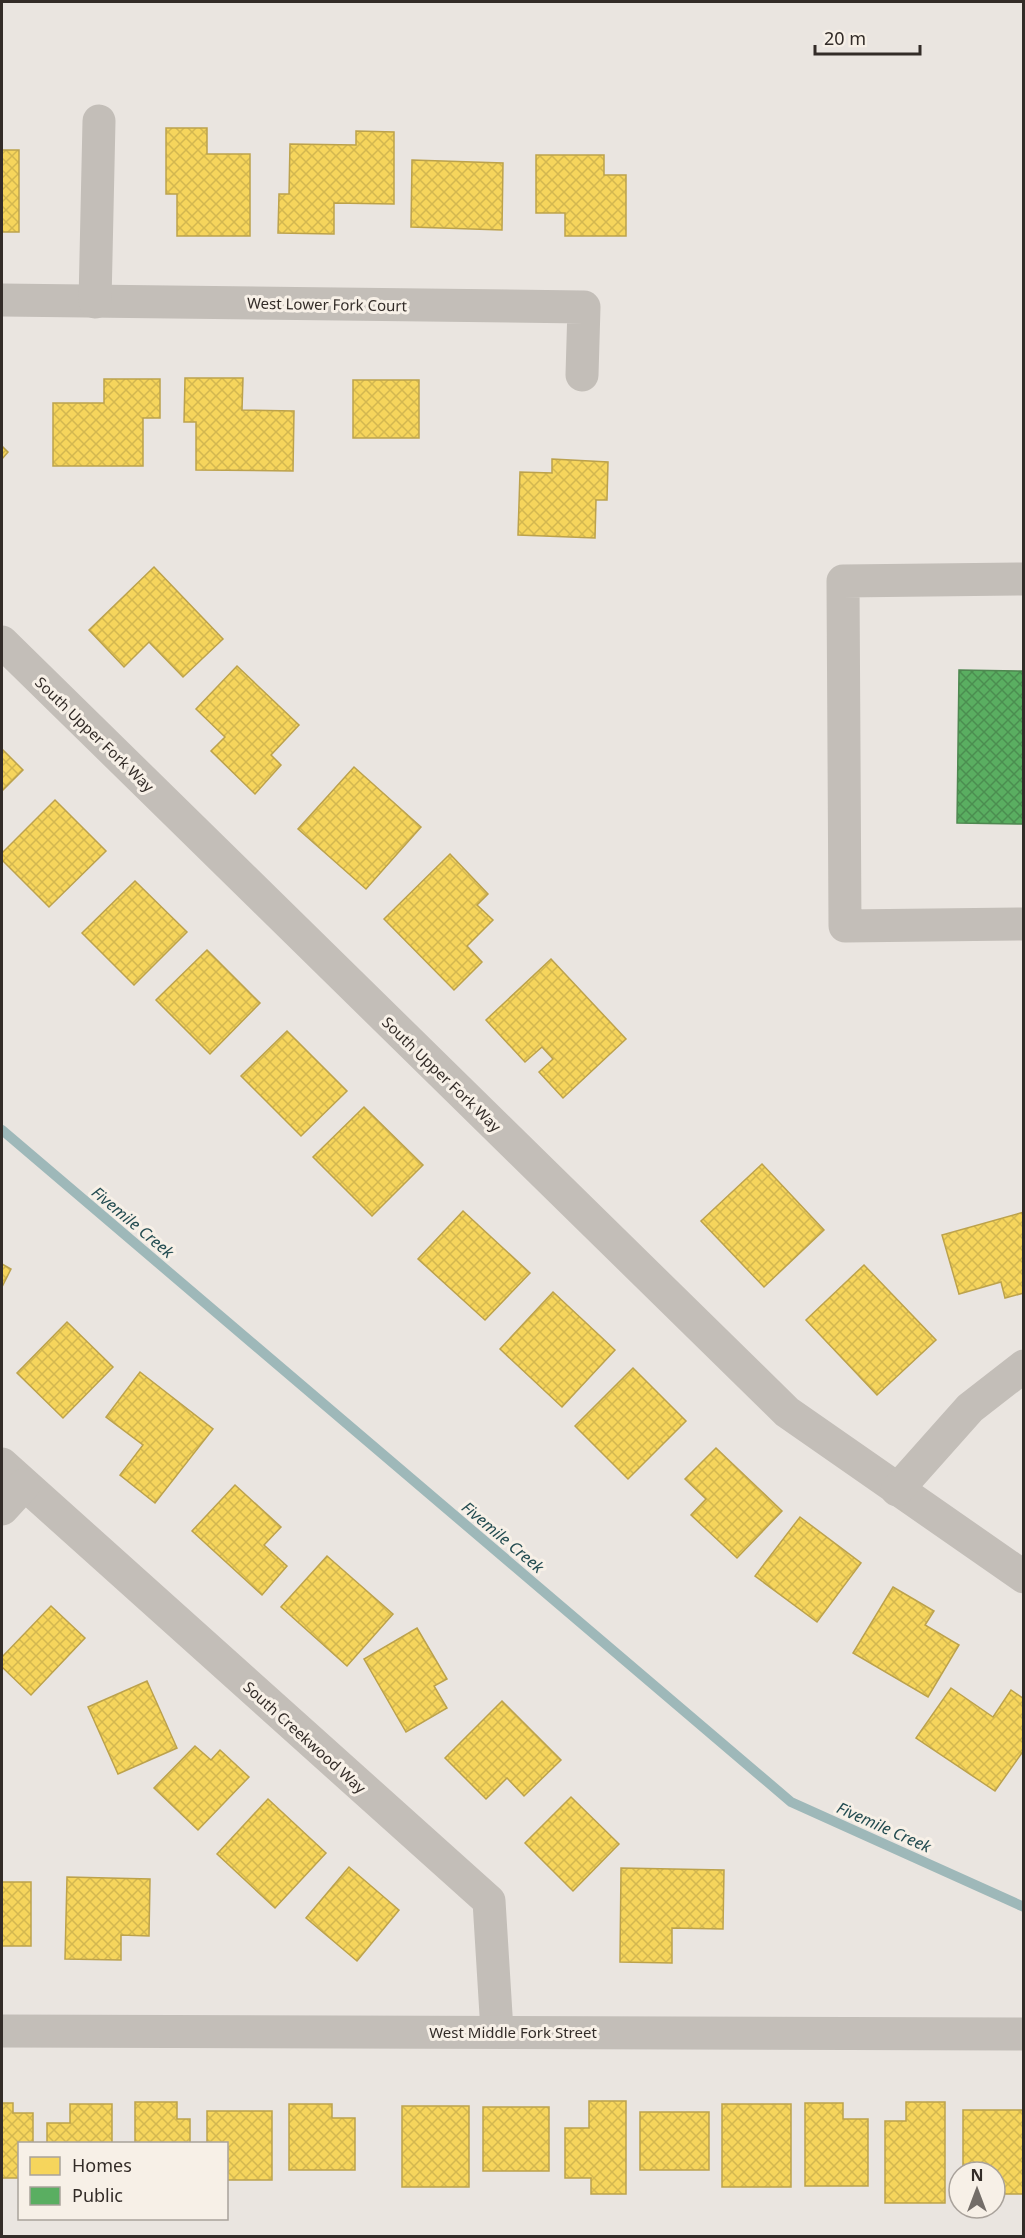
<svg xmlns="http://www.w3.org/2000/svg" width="1025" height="2238" font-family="'Noto Sans',sans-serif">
  <defs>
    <pattern id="homes-cross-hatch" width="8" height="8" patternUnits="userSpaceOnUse" patternTransform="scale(1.5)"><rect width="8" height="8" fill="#f6d55c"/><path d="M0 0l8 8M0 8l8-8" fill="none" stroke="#d3b750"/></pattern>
    <pattern id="public-cross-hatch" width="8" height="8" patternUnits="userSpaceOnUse" patternTransform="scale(1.5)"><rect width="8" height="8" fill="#5aae61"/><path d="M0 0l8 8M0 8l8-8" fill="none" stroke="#4b8e50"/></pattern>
  </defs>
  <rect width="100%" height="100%" fill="#eae5e0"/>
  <g fill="url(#homes-cross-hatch)" stroke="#bca24c" stroke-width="1.5">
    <polygon points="166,128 207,128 207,154 250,154 250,236 177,236 177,194 166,194"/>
    <polygon points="356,131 394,132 394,204 334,203 334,234 278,233 279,194 289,194 290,144 356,145"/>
    <rect x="2" y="150" width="17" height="82"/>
    <polygon points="536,155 604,155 604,175 626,175 626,236 565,236 565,213 536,213"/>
    <polygon points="412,160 503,163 502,230 411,227"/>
    <polygon points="185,378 243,378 242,410 294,411 293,471 196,470 196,422 184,422"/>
    <polygon points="104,379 160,379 160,418 143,418 143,466 53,466 53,403 104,403"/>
    <rect x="353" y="380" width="66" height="58"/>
    <polygon points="2,446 8,452 2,459"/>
    <polygon points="552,459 608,462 607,500 596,500 595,538 518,535 520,472 552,473"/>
    <polygon points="154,567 223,639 183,677 149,642 124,667 89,630"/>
    <polygon points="237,666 299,725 271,755 281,765 255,794 211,751 225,737 196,709"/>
    <polygon points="2,749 23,770 2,791"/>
    <polygon points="354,767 421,827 366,889 298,829"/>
    <polygon points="55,800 106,851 49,907 2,860 2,853"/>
    <polygon points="450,854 488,894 477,905 493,920 467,946 482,962 454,990 384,919"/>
    <polygon points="135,881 187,932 134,985 82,933"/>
    <polygon points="207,950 260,1003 210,1054 156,1000"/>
    <polygon points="551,959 626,1039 563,1098 539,1072 553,1059 542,1047 525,1062 486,1020"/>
    <polygon points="287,1031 347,1091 301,1136 241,1076"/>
    <polygon points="364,1107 423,1165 372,1216 313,1157"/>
    <polygon points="762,1164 824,1230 764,1287 701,1221"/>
    <polygon points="463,1211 530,1273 485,1320 418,1259"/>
    <polygon points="1024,1212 1024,1293 1005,1298 1001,1282 959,1294 942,1235"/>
    <polygon points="2,1264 11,1269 2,1287"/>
    <polygon points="864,1265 936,1340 877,1395 806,1320"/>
    <polygon points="553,1292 615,1350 562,1407 500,1349"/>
    <polygon points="67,1322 113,1367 63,1418 17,1373"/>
    <polygon points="633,1368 686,1421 628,1479 575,1426"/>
    <polygon points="140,1372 213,1429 155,1503 120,1475 143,1445 106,1417"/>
    <polygon points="716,1448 782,1511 737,1558 691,1515 706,1499 685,1479"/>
    <polygon points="235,1485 281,1527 264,1545 287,1566 262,1595 192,1531"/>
    <polygon points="800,1517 861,1563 817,1622 755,1576"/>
    <polygon points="327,1556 393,1614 347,1666 281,1607"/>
    <polygon points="893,1587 934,1611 925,1625 959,1645 928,1697 853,1653"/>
    <polygon points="51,1606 85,1638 31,1695 2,1667 2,1657"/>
    <polygon points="417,1628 447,1679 434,1686 447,1708 406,1732 364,1659"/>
    <polygon points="147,1681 177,1748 118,1774 88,1707"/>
    <polygon points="951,1688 993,1717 1011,1690 1024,1699 1024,1750 995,1791 916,1738"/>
    <polygon points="502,1701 561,1760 524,1796 507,1778 486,1799 445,1758"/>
    <polygon points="195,1746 211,1760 220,1750 249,1777 198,1830 154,1788"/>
    <polygon points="571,1797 619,1844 573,1891 525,1843"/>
    <polygon points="268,1799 326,1853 275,1908 217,1854"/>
    <polygon points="349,1867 399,1910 357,1961 306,1918"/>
    <polygon points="621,1868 724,1870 723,1929 672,1928 672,1963 620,1962"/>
    <polygon points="67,1877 150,1879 149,1936 121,1935 121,1960 65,1959"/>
    <rect x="2" y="1882" width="29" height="64"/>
    <polygon points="589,2101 626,2101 626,2194 591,2194 591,2178 565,2178 565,2128 589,2128"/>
    <polygon points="135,2102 177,2102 177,2119 190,2119 190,2144 135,2144"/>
    <polygon points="906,2102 945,2102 945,2203 885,2203 885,2121 906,2121"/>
    <polygon points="2,2103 13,2103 13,2113 33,2113 33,2144 20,2144 20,2178 2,2178"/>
    <polygon points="805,2103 843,2103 843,2119 868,2119 868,2186 805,2186"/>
    <polygon points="70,2104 112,2104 112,2144 47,2144 47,2123 70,2123"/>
    <polygon points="289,2104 332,2104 332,2118 355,2118 355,2170 289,2170"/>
    <rect x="722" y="2104" width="69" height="83"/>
    <rect x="402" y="2106" width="67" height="81"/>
    <rect x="483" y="2107" width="66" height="64"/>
    <polygon points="963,2110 1024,2110 1024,2194 995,2194 995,2172 963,2172"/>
    <polygon points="207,2111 272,2111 272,2180 226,2180 226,2144 207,2144"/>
    <rect x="640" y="2112" width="69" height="58"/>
  </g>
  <polygon fill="url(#public-cross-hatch)" stroke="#4e8750" stroke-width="1.5" points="959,670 1024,671 1024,824 957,823"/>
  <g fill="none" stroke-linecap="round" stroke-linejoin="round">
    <polyline stroke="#9eb8b9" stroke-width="10" points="2,1130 791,1802 1024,1907"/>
    <g stroke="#c3beb8" stroke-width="33">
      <polyline points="2,300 584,307 582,375"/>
      <polyline points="95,302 99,121"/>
      <polyline points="1024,579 843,581 845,926 1024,924"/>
      <polyline points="2,642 787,1412 1024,1577"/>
      <polyline points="2,1464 489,1901 497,2031"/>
      <polyline points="897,1490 970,1408 1024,1366"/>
      <polyline points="2,1509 24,1485"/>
      <polyline points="2,2031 1024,2034"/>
    </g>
  </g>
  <g text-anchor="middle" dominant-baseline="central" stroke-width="6" stroke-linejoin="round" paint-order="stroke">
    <g font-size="15" fill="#332c28" stroke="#f7f0e7">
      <text transform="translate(327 304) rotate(1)">West Lower Fork Court</text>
      <text transform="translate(95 734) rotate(44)">South Upper Fork Way</text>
      <text transform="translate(442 1074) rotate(44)">South Upper Fork Way</text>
      <text transform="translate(305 1737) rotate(42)">South Creekwood Way</text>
      <text x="513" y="2032">West Middle Fork Street</text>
    </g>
    <g font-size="16" font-style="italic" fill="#224b50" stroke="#f7f0e7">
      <text transform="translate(133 1222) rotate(40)">Fivemile Creek</text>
      <text transform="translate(503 1537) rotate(40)">Fivemile Creek</text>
      <text transform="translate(884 1827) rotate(24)">Fivemile Creek</text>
    </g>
  </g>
  <rect width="1025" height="2238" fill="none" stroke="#332c28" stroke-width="6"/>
  <rect x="18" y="2142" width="210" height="78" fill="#f7f0e7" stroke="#a9a29b" stroke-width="1.5"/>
  <rect x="30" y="2157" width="30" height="18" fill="#f6d55c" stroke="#a9a29b" stroke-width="1.5"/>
  <text x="72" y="2172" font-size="18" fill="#332c28">Homes</text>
  <rect x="30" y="2187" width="30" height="18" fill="#5aae61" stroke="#a9a29b" stroke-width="1.5"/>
  <text x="72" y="2202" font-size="18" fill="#332c28">Public</text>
  <g transform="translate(977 2190)"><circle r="28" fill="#f7f0e7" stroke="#a9a29b" stroke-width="1.5"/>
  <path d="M0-4.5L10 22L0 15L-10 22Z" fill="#736d68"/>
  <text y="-9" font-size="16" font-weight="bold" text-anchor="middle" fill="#332c28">N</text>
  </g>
  <path d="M815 45v9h105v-9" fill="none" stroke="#332c28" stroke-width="3"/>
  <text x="824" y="45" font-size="18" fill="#332c28" stroke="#f7f0e7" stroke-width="4.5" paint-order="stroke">20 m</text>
</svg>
